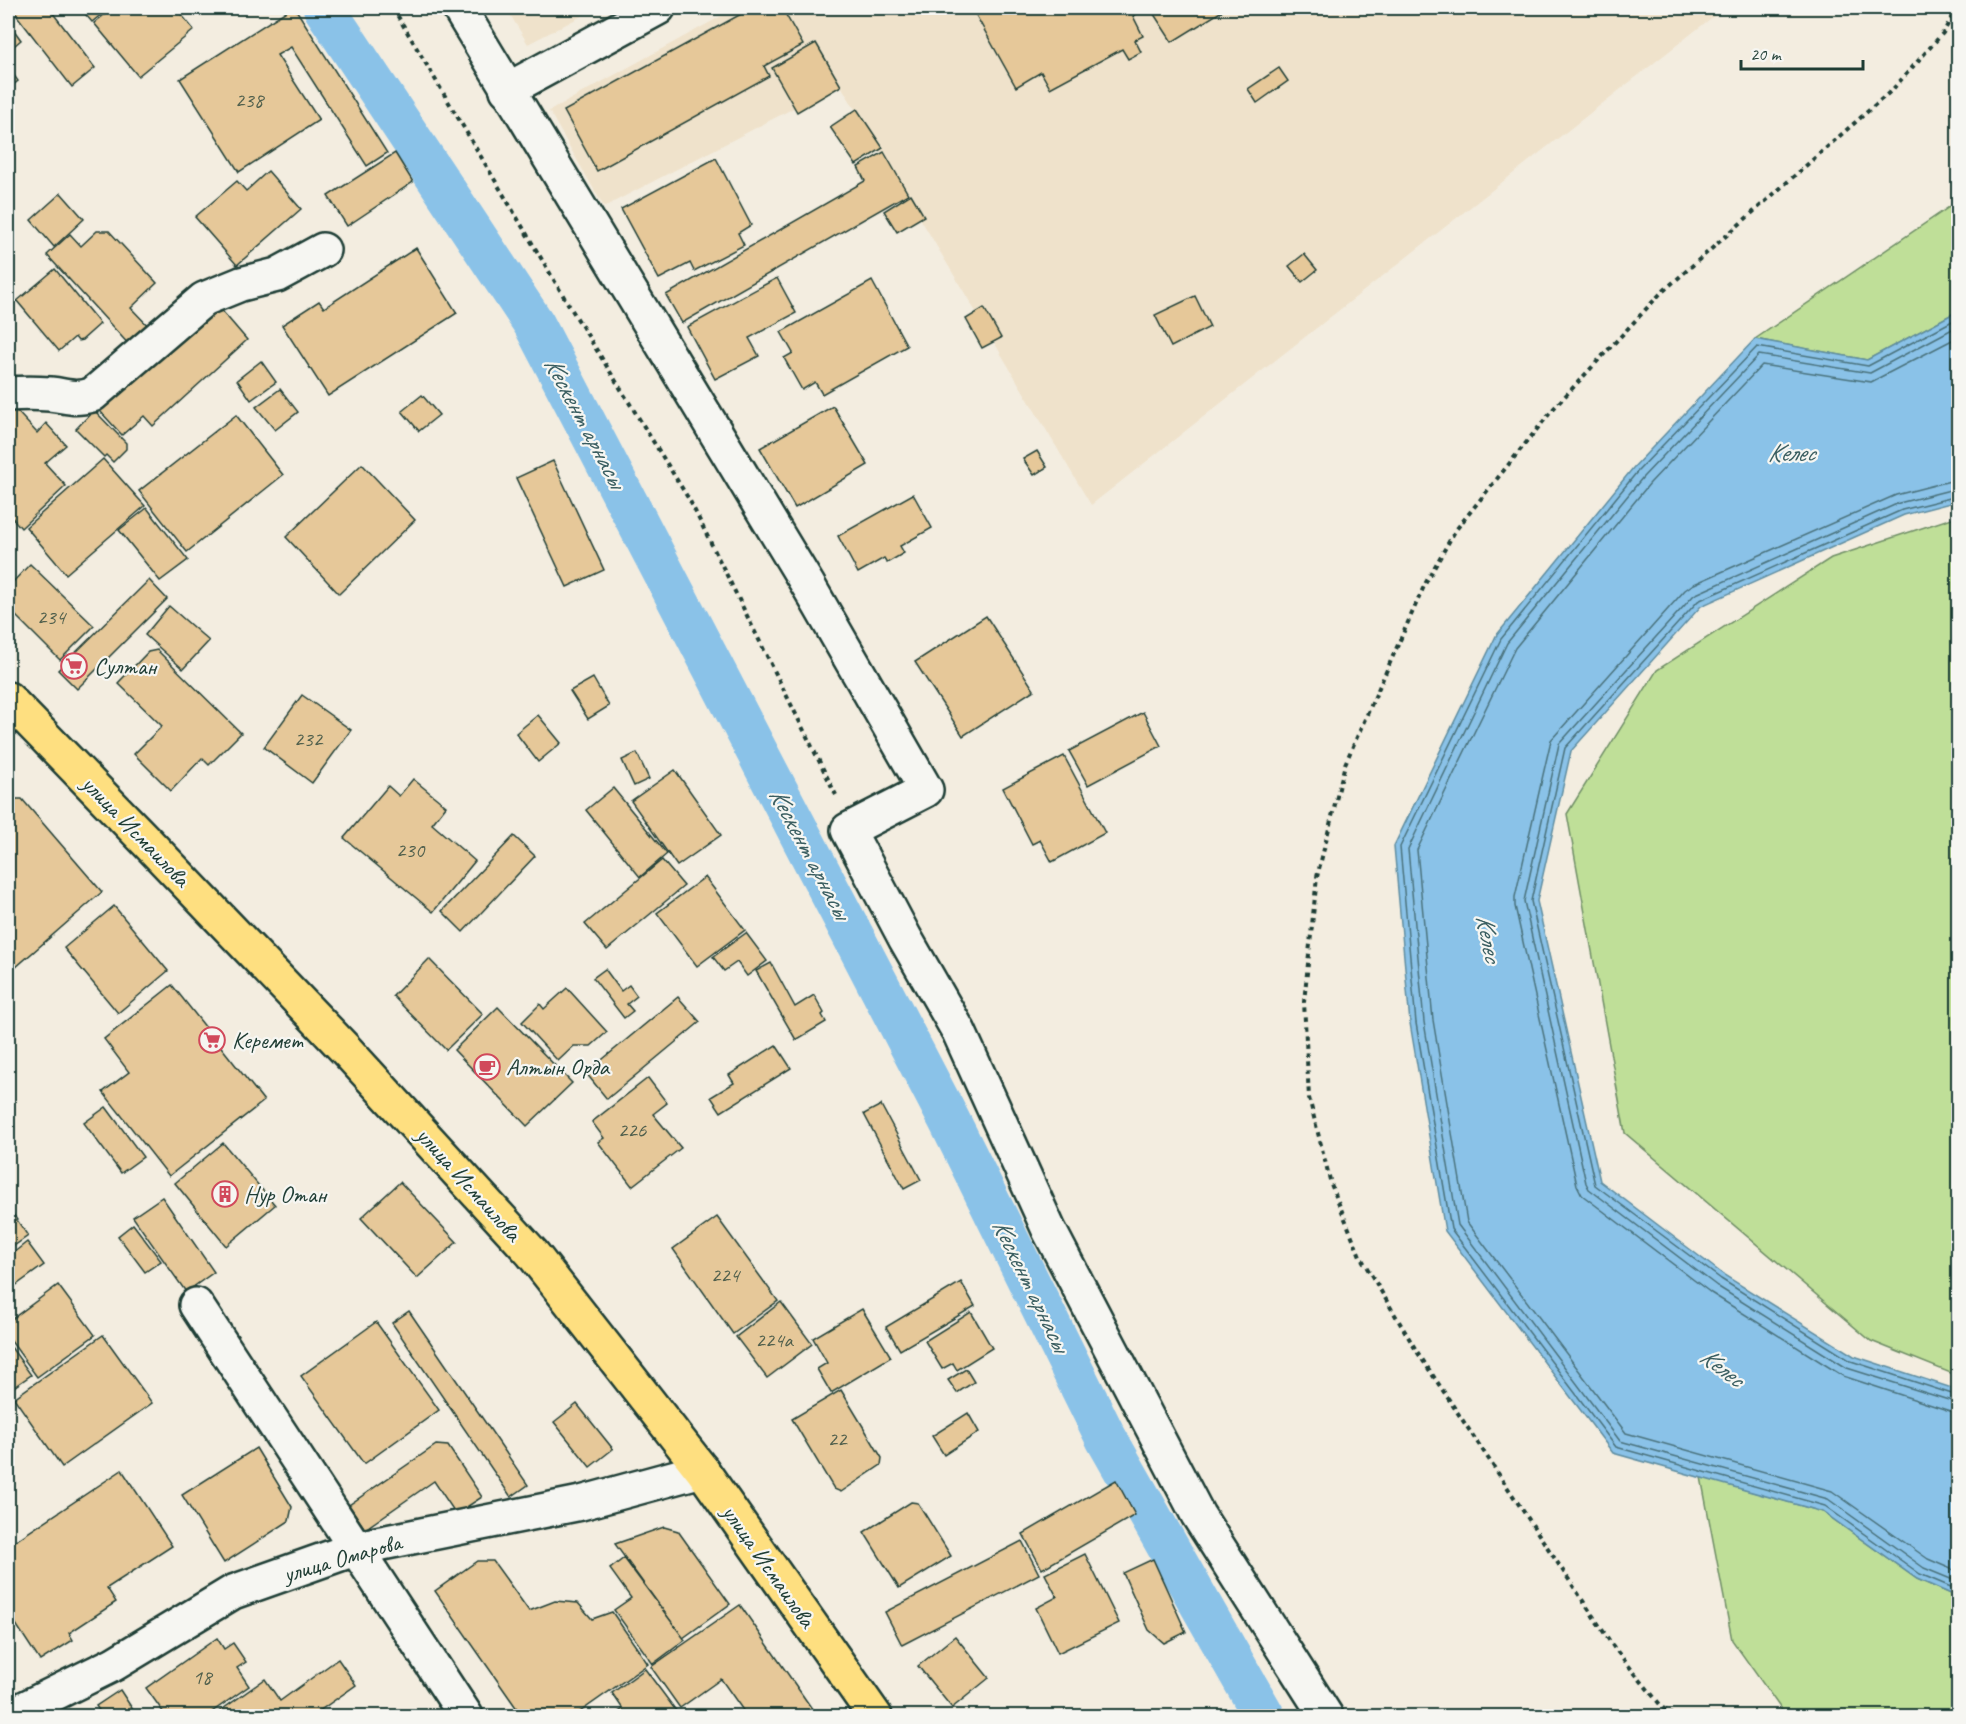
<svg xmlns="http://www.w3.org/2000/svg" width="1966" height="1724" font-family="Caveat,sans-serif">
  <rect width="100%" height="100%" fill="#f3ede0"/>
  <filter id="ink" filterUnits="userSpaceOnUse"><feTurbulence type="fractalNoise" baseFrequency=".0167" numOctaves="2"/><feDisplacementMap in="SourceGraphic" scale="12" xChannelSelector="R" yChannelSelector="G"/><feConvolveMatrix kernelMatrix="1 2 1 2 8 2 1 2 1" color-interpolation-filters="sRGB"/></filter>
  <g filter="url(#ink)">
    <g fill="#efe2cb">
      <polygon points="506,8 597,8 528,44"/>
      <polygon points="736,8 1724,8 1091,505 840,84 604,207 549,111"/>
    </g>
    <g fill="#bfdf98" stroke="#6f8e66" stroke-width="1.5">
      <polygon points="1958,201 1958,311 1867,360 1755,339"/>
      <polygon points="1958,516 1958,1376 1871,1341 1625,1133 1567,814 1657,670 1831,558"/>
      <polygon points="1701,1477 1823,1512 1917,1579 1958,1597 1958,1716 1786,1716 1732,1640"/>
    </g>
    <polygon fill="#8ac2e8" stroke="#5f8da0" stroke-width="1.5" points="1958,311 1958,501 1904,515 1701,606 1571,751 1537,901 1600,1181 1724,1275 1854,1356 1958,1390 1958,1597 1917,1579 1823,1512 1613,1453 1445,1231 1410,1023 1394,846 1496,636 1633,468 1755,339 1867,360"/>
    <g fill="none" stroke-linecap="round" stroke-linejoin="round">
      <g stroke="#4a727c" stroke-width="1.5">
        <polyline points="1958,318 1868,366 1757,347 1637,472 1501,639 1400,847 1416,1023 1451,1229 1616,1447 1825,1506 1920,1574 1958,1590"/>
        <polyline points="1958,326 1870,373 1759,355 1643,477 1507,643 1408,849 1424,1022 1458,1225 1620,1441 1828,1499 1924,1568 1958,1582"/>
        <polyline points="1958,337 1871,382 1762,365 1650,483 1515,648 1417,850 1433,1020 1467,1222 1626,1433 1832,1491 1928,1559 1958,1572"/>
        <polyline points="1958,479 1896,495 1692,585 1685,590 1551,740 1515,897 1515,906 1577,1185 1582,1195 1711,1293 1843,1376 1950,1411 1958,1412"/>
        <polyline points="1958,488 1899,503 1694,595 1559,744 1524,901 1586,1183 1589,1189 1717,1286 1847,1368 1958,1403"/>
        <polyline points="1958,496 1902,510 1698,601 1565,748 1531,901 1595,1185 1721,1279 1851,1361 1958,1396"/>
      </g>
      <polyline stroke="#8ac2e8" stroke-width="42" points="324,8 534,324 949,1120 1106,1438 1264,1716"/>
    </g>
    <g fill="#e6c899" stroke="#1f3d34" stroke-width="1.5">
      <polygon points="11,8 49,8 95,68 72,87"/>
      <polygon points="80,8 109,8 92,22"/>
      <polygon points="113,8 176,8 194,30 138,76 94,23"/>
      <polygon points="291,8 295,8 387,153 367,166 291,47 277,55 319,120 239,172 180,79"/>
      <polygon points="752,8 782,8 803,45 764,66 769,76 597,171 564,111"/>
      <polygon points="972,8 1137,8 1140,12 1133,16 1143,36 1135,40 1141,52 1128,59 1122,49 1050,88 1041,72 1016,87"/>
      <polygon points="1150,8 1227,8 1172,42"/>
      <polygon points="8,22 21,40 8,51"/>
      <polygon points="816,43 841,86 797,112 772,68"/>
      <polygon points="8,67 18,81 8,89"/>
      <polygon points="1279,68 1288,81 1257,103 1248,89"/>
      <polygon points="857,109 883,148 856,165 830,127"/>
      <polygon points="884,152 908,194 682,323 666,295 865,181 858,167"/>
      <polygon points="395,153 413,182 347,226 328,196"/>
      <polygon points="716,158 751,225 738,233 744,245 694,271 690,263 659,279 621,209"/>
      <polygon points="268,171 301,209 237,265 195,217 237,181 246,191"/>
      <polygon points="61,193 84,219 54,247 31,220"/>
      <polygon points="911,194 924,216 897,232 884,211"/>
      <polygon points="97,231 109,231 157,283 131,308 152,330 132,348 47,255 70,234 81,246"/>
      <polygon points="416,248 457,313 328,396 282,325 319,301 324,308"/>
      <polygon points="1304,254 1317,270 1302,282 1289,266"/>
      <polygon points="55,269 100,324 82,340 78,341 75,337 59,351 17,301"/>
      <polygon points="777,278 796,313 749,338 759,356 715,379 687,327"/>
      <polygon points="872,281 907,346 822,394 815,382 802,390 784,358 793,353 781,332"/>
      <polygon points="1195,296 1210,327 1171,347 1155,315"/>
      <polygon points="217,305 247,340 153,426 144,416 122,435 100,411"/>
      <polygon points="984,308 1001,338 982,348 966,319"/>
      <polygon points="261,361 276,382 251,400 237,380"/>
      <polygon points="280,389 298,412 275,430 256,407"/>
      <polygon points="422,395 439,415 419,431 402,411"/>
      <polygon points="8,406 12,406 37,433 46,423 66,445 45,463 66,486 21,528 8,513"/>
      <polygon points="833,406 868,465 795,508 760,448"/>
      <polygon points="94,410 126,443 126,449 113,462 106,455 104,457 76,429"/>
      <polygon points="236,415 283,475 187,552 139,491"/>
      <polygon points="1037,451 1047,467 1034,475 1023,459"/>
      <polygon points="103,459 145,506 66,574 26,527"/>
      <polygon points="553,461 604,570 567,587 516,478"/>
      <polygon points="362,464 415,520 339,594 286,537"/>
      <polygon points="913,494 932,528 900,546 904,553 887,563 884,558 858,573 838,536"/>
      <polygon points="147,508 188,560 160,581 119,530"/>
      <polygon points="30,564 94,626 60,660 8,608 8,587"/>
      <polygon points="149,580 167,599 77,689 58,670"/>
      <polygon points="169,606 209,641 183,669 145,635"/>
      <polygon points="986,616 1034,690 963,736 915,662"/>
      <polygon points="157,650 241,733 209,765 202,758 171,791 134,754 162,726 118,683 148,652"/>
      <polygon points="593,678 609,706 588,719 570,691"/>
      <polygon points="302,695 351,730 312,783 264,747"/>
      <polygon points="1143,712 1161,746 1088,785 1069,751"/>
      <polygon points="538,715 561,743 538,762 516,733"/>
      <polygon points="637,753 649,779 634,786 622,760"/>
      <polygon points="1064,756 1105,833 1052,862 1040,840 1032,844 1003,788"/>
      <polygon points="675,770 721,835 677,866 631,801"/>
      <polygon points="413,779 446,806 432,824 475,861 433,912 344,838 388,786 399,796"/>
      <polygon points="613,788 667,854 640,877 586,810"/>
      <polygon points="9,799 22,799 102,892 8,974 8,800"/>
      <polygon points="514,836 535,856 463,932 442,911"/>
      <polygon points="662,860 684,886 607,950 585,924"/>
      <polygon points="705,877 745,930 697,966 657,913"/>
      <polygon points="114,906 168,971 118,1013 64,948"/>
      <polygon points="746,933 767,961 747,976 737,962 724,971 713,957"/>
      <polygon points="429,959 483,1014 446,1050 393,996"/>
      <polygon points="771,963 795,1007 814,995 824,1013 822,1015 826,1022 796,1040 756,971"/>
      <polygon points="605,969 621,991 629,985 637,996 627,1004 633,1011 624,1018 593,978"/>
      <polygon points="172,985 264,1101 169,1176 103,1092 129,1072 104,1039"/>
      <polygon points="567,988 607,1032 591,1046 574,1046 558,1061 522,1022 540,1004 544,1009"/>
      <polygon points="678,997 700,1022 607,1099 586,1073"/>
      <polygon points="498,1007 572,1083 527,1126 454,1050"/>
      <polygon points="776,1045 791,1068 721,1112 711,1097 734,1083 729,1075"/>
      <polygon points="648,1078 667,1103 653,1114 681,1148 632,1186 598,1142 604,1138 592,1122"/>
      <polygon points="881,1105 921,1180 904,1189 864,1114"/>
      <polygon points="106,1107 143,1157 121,1173 84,1123"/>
      <polygon points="223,1143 275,1205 226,1246 175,1183"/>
      <polygon points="400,1182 457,1242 417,1278 361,1218"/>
      <polygon points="162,1197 214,1272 186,1292 133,1217"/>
      <polygon points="8,1207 28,1236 8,1250"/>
      <polygon points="717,1217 778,1301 733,1334 673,1249"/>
      <polygon points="133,1224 161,1261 145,1272 118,1236"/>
      <polygon points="27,1242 44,1265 8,1291 8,1257"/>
      <polygon points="961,1282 975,1306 900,1350 886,1327"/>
      <polygon points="58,1285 95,1335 37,1377 8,1337 8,1322"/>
      <polygon points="781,1302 812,1344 767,1378 736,1337"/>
      <polygon points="862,1309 891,1357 831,1393 817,1369 827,1363 813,1338"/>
      <polygon points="409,1311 528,1485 511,1497 392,1323"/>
      <polygon points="971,1312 992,1348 957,1370 953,1363 942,1369 925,1341"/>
      <polygon points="376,1322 439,1410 364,1464 301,1376"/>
      <polygon points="103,1335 152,1403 62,1467 14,1398"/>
      <polygon points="8,1343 31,1375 8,1391"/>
      <polygon points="966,1369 974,1382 957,1393 948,1380"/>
      <polygon points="841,1390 882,1458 881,1465 841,1492 834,1489 792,1419"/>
      <polygon points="577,1404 613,1449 590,1467 554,1422"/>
      <polygon points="968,1413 979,1432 944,1455 932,1436"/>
      <polygon points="436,1445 448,1446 482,1497 456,1514 434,1481 365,1529 349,1505"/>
      <polygon points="256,1448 292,1507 289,1521 224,1563 182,1495"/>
      <polygon points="122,1470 172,1546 107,1588 116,1602 69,1633 73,1640 40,1661 8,1612 8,1546"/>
      <polygon points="1116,1480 1135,1515 1042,1569 1023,1534"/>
      <polygon points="911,1502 918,1503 951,1556 899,1588 864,1532"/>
      <polygon points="664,1527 678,1531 730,1604 683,1638 615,1544"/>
      <polygon points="1022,1541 1039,1574 902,1645 885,1612"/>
      <polygon points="1085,1554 1119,1623 1058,1653 1036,1608 1057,1597 1045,1574"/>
      <polygon points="624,1558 685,1640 653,1664 614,1610 631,1598 610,1569"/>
      <polygon points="1153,1559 1186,1632 1164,1643 1149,1630 1123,1573"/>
      <polygon points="477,1561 493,1561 529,1611 555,1601 578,1603 592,1619 612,1612 648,1664 574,1716 522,1716 435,1591"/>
      <polygon points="740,1605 817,1716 747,1716 721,1679 680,1708 651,1667"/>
      <polygon points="955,1636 989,1678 952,1708 918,1666"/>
      <polygon points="217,1638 224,1649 233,1643 246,1662 237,1668 249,1686 206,1716 166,1716 146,1688"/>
      <polygon points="338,1659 356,1685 312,1716 213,1716 265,1679 280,1701"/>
      <polygon points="645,1669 680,1716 615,1716 614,1715 623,1709 612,1693"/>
      <polygon points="120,1690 137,1716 103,1716 96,1706"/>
    </g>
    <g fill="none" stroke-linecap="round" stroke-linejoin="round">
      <g stroke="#1f3d34" stroke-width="38">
        <g id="street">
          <polyline points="459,8 808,585 926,790 848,830 905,938 959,1032 1049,1230 1198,1515 1326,1716"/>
          <polyline points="507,90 658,8"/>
          <path d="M8,394C22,393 36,393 50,394C69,396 72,400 92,395L204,299L241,284L277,275L323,250"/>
          <polyline points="196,1305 466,1716"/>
          <polyline points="9,1716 114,1664 233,1592 357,1548 581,1503 702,1470"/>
        </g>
      </g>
      <g stroke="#1f3d34" stroke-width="38">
        <polyline id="primary" points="8,699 147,842 346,1050 532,1253 702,1470 875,1716"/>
      </g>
      <g stroke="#1f3d34" stroke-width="4" stroke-dasharray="4.5 4.5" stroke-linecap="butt">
        <polyline points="393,8 567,302 690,501 836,795"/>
        <polyline points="1673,1716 1662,1707 1615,1649 1416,1350 1360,1256 1331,1184 1309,1098 1304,1002 1317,877 1345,764 1425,584 1455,531 1554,408 1660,294 1892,90 1943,33 1957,8"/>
      </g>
      <use href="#street" stroke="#f6f6f2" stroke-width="33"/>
      <use href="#primary" stroke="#fedf80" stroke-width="33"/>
    </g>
  </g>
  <defs>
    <g id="supermarket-ring" transform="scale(1.35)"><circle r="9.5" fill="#f6f6f2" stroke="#d1495b" stroke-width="1.5"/><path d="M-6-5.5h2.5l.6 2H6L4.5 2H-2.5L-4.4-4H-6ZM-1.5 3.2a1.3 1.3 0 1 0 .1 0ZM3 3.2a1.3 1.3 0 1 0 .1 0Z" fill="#d1495b"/></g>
    <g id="cafe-ring" transform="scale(1.35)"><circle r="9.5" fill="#f6f6f2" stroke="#d1495b" stroke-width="1.5"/><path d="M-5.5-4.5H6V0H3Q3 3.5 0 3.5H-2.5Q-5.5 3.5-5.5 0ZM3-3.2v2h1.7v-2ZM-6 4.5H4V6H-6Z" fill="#d1495b"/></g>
    <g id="building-ring" transform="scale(1.35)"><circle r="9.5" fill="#f6f6f2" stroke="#d1495b" stroke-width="1.5"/><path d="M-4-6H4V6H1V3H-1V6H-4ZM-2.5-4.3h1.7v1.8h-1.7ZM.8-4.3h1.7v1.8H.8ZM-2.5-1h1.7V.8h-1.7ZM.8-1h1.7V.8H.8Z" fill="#d1495b"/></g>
  </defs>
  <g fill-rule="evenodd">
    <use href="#supermarket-ring" x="74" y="666"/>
    <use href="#supermarket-ring" x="212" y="1040"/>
    <use href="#cafe-ring" x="487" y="1067"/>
    <use href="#building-ring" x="225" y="1194"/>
  </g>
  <g text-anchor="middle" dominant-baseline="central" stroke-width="4.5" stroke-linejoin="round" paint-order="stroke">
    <g font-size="21" fill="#51604d">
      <text x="249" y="100">238</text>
      <text x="51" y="617">234</text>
      <text x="308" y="739">232</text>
      <text x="410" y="850">230</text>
      <text x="632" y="1130">226</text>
      <text x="725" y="1275">224</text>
      <text x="774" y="1340">224а</text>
      <text x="837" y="1439">22</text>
      <text x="202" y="1677">18</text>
    </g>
    <g font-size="24" fill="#1f3d34" stroke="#f6f6f2" text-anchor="start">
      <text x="94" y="666">Султан</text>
      <text x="232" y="1040">Керемет</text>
      <text x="506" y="1067">Алтын Орда</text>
      <text x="244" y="1194">Нур Отан</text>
    </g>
    <g font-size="24" fill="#1f3d34" stroke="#f6f6f2">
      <text transform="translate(136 831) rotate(46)">улица Исмаилова</text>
      <text transform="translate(469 1184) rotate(48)">улица Исмаилова</text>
      <text transform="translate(342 1558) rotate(-16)">улица Омарова</text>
      <text transform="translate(769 1566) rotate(55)">улица Исмаилова</text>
    </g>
    <g font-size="26" font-style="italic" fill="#3a5e61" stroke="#f6f6f2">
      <text transform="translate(585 422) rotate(62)">Кескент арнасы</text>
      <text x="1791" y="452">Келес</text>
      <text transform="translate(810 853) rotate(62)">Кескент арнасы</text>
      <text transform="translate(1489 938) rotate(79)">Келес</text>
      <text transform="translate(1031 1285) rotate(64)">Кескент арнасы</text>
      <text transform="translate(1722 1367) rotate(37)">Келес</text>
    </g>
  </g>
  <rect width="1966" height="1724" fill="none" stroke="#f6f6f2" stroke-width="30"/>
  <rect x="15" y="15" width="1936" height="1694" fill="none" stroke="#1f3d34" stroke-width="2" filter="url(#ink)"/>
  <path d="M1741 60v9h122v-9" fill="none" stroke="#1f3d34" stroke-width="3"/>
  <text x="1750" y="60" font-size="18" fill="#1f3d34" stroke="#f6f6f2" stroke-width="4.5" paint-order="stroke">20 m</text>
</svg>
